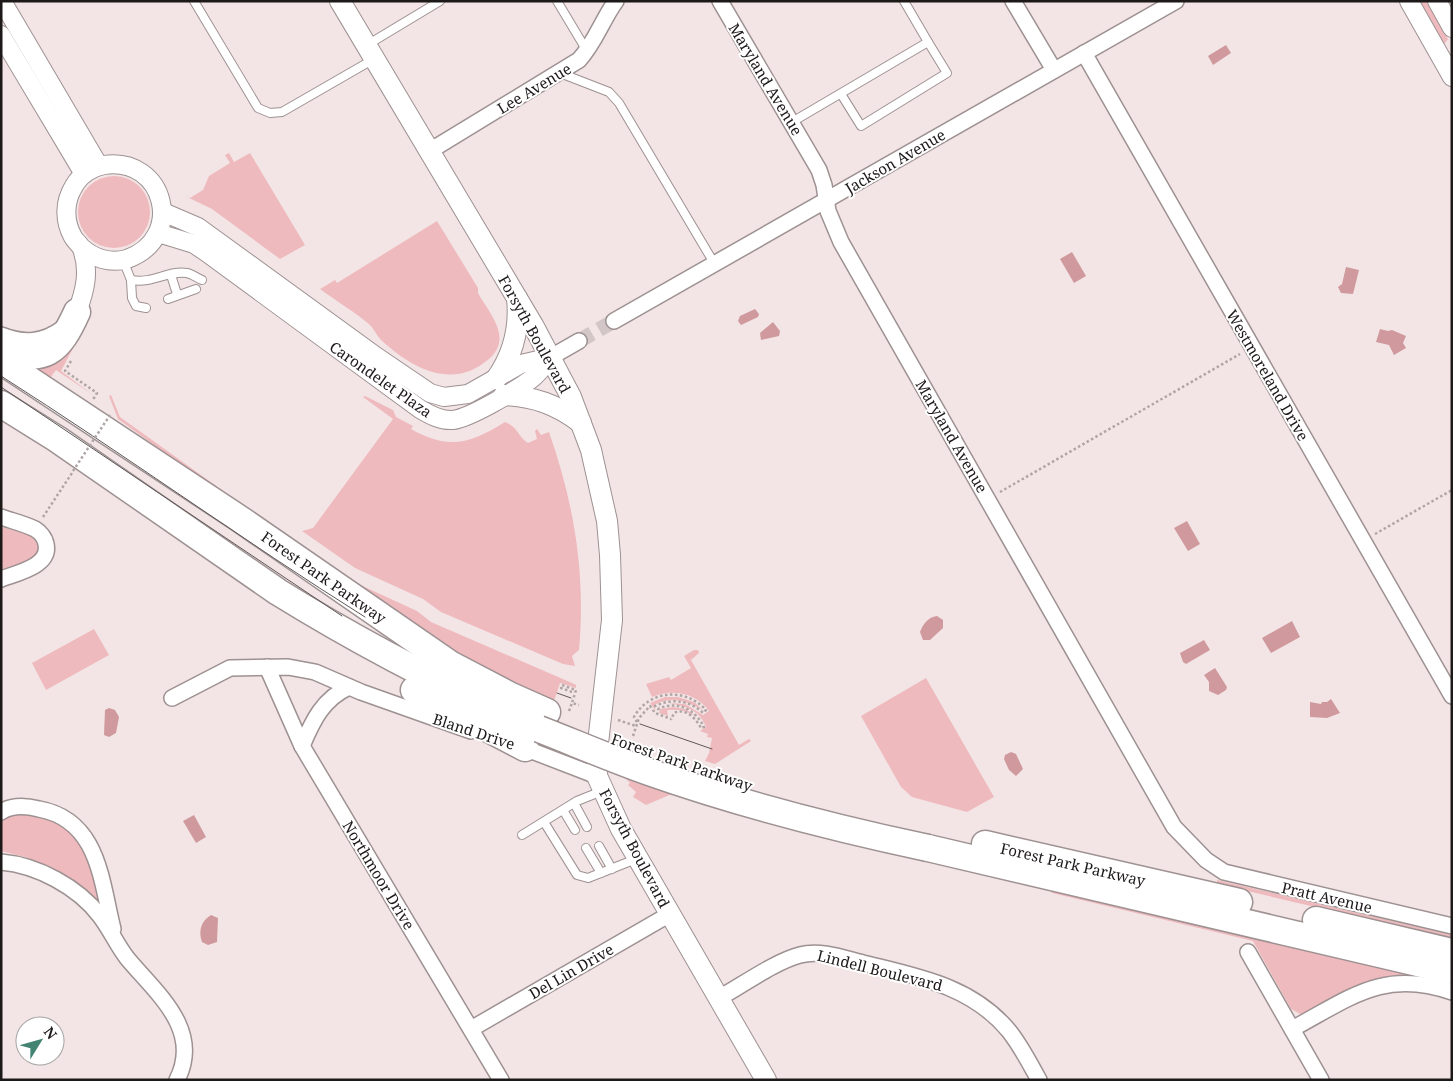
<svg xmlns="http://www.w3.org/2000/svg" width="1453" height="1081" font-family="'Noto Serif',serif">
  <rect width="100%" height="100%" fill="#f3e5e5"/>
  <g fill="#efbabe">
    <polygon points="1414,1 1426,1 1448,39 1445,43 1442,44"/>
    <polygon points="229,153 234,162 250,153 305,245 280,259 212,209 185,196 190,198 203,190 209,176 230,163 225,155"/>
    <circle cx="114" cy="212" r="36"/>
    <path d="M437,221L478,288V293C490,314 513,338 489,359C452,391 412,368 381,340C377,336 374,329 370,325C355,312 336,301 320,289L335,280L337,283Z"/>
    <polygon points="74,335 79,337 61,371 93,395 56,370 50,378 36,371 35,367"/>
    <polygon points="111,395 120,417 343,577 417,611 431,622 572,683 576,685 576,688 560,683 553,704 459,658 234,503 118,419 109,396"/>
    <path d="M365,396L393,410L396,417L413,426L411,429C448,450 470,444 505,422C518,427 518,437 528,443L537,439L535,431L537,429L541,435L549,432C574,503 586,574 579,650L572,656L575,666L563,664L441,612L423,599L355,568L302,531L313,528L393,419L363,397Z"/>
    <polygon points="1,527 35,536 39,547 39,558 1,572"/>
    <polygon points="94,629 109,655 46,690 32,663"/>
    <path d="M694,650H698L699,653L691,660L739,745L749,739L751,741L715,764L705,761L709,753L712,738L707,737L708,734L700,731L706,727C699,709 685,706 668,703L685,704L703,715L709,711C697,693 672,688 652,697L646,684L669,677L671,680L691,668L684,656Z"/>
    <polygon points="926,678 994,797 967,812 912,797 901,787 861,716"/>
    <path d="M678,697L694,702L703,710C686,702 674,695 654,705L656,711L650,703L665,697Z"/>
    <polygon points="674,707 685,709 696,716 681,710 667,710 668,716 659,713 660,709"/>
    <polygon points="632,774 679,791 646,805 633,797 636,792 628,785 630,783 626,779"/>
    <polygon points="41,813 71,828 88,855 102,900 100,905 51,867 25,857 1,851 1,820 12,814"/>
    <polygon points="1217,880 1452,935 1452,939 1217,884"/>
    <path d="M1048,886L1452,981V986C1416,975 1385,970 1350,989C1334,998 1319,1008 1302,1015L1291,1009L1253,941L1052,893Z"/>
  </g>
  <g fill="#cf999d">
    <polygon points="1226,45 1231,53 1213,65 1208,56"/>
    <polygon points="1072,252 1086,276 1074,283 1060,259"/>
    <polygon points="1346,267 1359,270 1353,294 1341,293 1338,287 1342,284"/>
    <polygon points="755,309 759,314 758,317 741,325 738,321 740,316"/>
    <polygon points="773,322 780,331 779,336 761,340 760,333"/>
    <polygon points="1380,329 1388,331 1392,330 1406,336 1403,343 1406,348 1394,355 1389,345 1376,342"/>
    <polygon points="1187,521 1200,544 1188,551 1174,528"/>
    <path d="M937,616L943,620V628L930,640H923L920,632C923,624 928,617 937,616Z"/>
    <polygon points="1292,621 1300,637 1271,653 1262,638"/>
    <polygon points="1204,640 1210,650 1186,664 1183,662 1180,653"/>
    <polygon points="1215,668 1227,687 1226,690 1218,695 1209,691 1209,682 1204,675"/>
    <polygon points="1331,699 1340,713 1327,718 1310,717 1310,702 1321,704 1322,702 1327,702"/>
    <polygon points="109,708 115,710 119,717 116,733 109,737 104,735 105,710"/>
    <polygon points="1011,752 1016,754 1023,769 1016,776 1009,770 1004,759 1005,755"/>
    <polygon points="194,815 206,837 196,843 183,821"/>
    <path d="M211,915L218,918L217,942L208,945L202,942C198,931 201,921 211,915Z"/>
  </g>
  <g fill="none" stroke-linecap="round" stroke-linejoin="round">
    <polyline stroke="#d3c6c6" stroke-width="15" stroke-dasharray="15 8" stroke-linecap="butt" points="579,341 614,321"/>
    <g stroke="#9e9192" stroke-width="10">
      <g id="service">
        <polyline points="194,1 258,108 270,113 282,112 374,59"/>
        <polyline points="557,1 587,51"/>
        <polyline points="904,1 928,42"/>
        <polyline points="367,45 440,1"/>
        <polyline points="560,73 609,92 619,103 714,263"/>
        <polyline points="792,122 928,42 947,73 861,126 841,94"/>
        <polyline points="123,260 131,280 132,298 136,306 146,308"/>
        <polyline points="171,275 177,294"/>
        <path d="M131,280C153,284 168,270 187,273C192,274 197,278 202,280"/>
        <polyline points="168,299 196,289"/>
        <polyline points="574,803 587,827"/>
        <polyline points="563,810 575,830"/>
        <polyline points="544,822 577,875 588,878 636,859"/>
        <polyline points="522,835 577,801 602,791"/>
        <polyline points="599,846 612,869"/>
        <polyline points="586,848 601,873"/>
      </g>
    </g>
    <g stroke="#9e9192" stroke-width="18">
      <g id="minor">
        <polyline points="720,1 819,170 824,185 828,211 841,242 1174,827 1206,860 1224,872 1452,926"/>
        <polyline points="1013,1 1054,70"/>
        <polyline points="1084,53 1452,696"/>
        <path d="M428,152L579,60C595,43 602,20 616,1"/>
        <polyline points="614,321 1176,1"/>
        <path d="M1,335C24,344 43,343 63,328"/>
        <polyline points="551,357 579,341"/>
        <path d="M1,517C12,521 25,524 35,529C40,532 45,538 46,544C51,566 17,573 1,579"/>
        <polyline points="267,667 302,746 501,1080"/>
        <polyline points="172,698 230,668 288,667 315,672 361,692 471,731"/>
        <path d="M302,746C313,720 323,699 349,687"/>
        <polyline points="519,746 597,776"/>
        <path d="M1,812C12,805 27,806 39,809C99,820 101,881 113,929"/>
        <path d="M1,862C37,865 78,887 100,916C110,929 117,945 127,958C155,992 203,1029 177,1080"/>
        <polyline points="1248,952 1321,1080"/>
        <path d="M719,998C741,986 776,961 800,955C821,949 846,959 867,964C920,977 973,987 1009,1031C1021,1046 1030,1064 1039,1080"/>
        <polyline points="471,1029 670,914"/>
        <path d="M1292,1029C1350,998 1384,968 1452,992"/>
      </g>
    </g>
    <g stroke="#9e9192" stroke-width="20">
      <g id="tertiary">
        <polyline points="2,1 99,166"/>
        <polyline points="1409,1 1452,77"/>
        <polyline points="1437,1 1452,28"/>
        <polyline points="1,35 84,174"/>
        <polyline points="163,212 198,227 377,357 430,393 444,397 468,394 521,364 551,357"/>
        <path d="M158,233L194,244L206,252L420,409C430,415 441,421 453,420C470,418 515,391 530,380C538,374 545,365 551,357"/>
        <path d="M77,312C85,291 90,271 82,249C80,244 75,241 73,237C64,221 64,202 74,186C80,175 92,167 104,165C165,156 186,238 127,259C110,264 93,258 81,247"/>
      </g>
    </g>
    <g stroke="#9e9192" stroke-width="22">
      <g id="secondary">
        <polyline points="340,1 533,325 571,397 591,450 607,521 610,555 612,620 598,743 597,776 621,829 766,1080"/>
        <path d="M496,379C513,355 520,327 517,298"/>
        <path d="M504,395C535,397 556,404 581,423"/>
      </g>
    </g>
    <g stroke="#9e9192" stroke-width="29">
      <g id="motorway">
        <path d="M1,349C45,365 59,352 77,312"/>
        <polyline points="1,361 237,517 450,664 511,696 547,712"/>
        <path d="M1,404L57,439L278,592C362,644 449,689 539,729"/>
        <polyline points="414,690 525,748"/>
        <polyline points="985,844 1239,902"/>
        <polyline points="928,848 1452,971"/>
        <polyline points="1316,920 1452,952"/>
      </g>
    </g>
    <g stroke="#b0a5a5" stroke-width="2.5" stroke-dasharray="2.5 2.5" stroke-linecap="butt">
      <polyline points="71,361 65,371 97,393 94,398 92,397"/>
      <polyline points="1000,492 1240,354"/>
      <polyline points="43,517 72,473"/>
      <polyline points="1375,534 1452,490"/>
      <polyline points="572,692 561,688 562,685 576,690 572,703 579,705"/>
      <polyline points="569,711 572,703"/>
      <polyline points="618,720 636,726"/>
      <path d="M637,722L634,717C649,690 685,687 706,710L703,713C689,700 673,698 655,706L658,709C677,700 695,709 704,727L701,728C696,719 686,707 674,713L671,720"/>
      <polyline points="633,736 639,718 650,706 655,713 671,719"/>
    </g>
    <use href="#service" stroke="#fff" stroke-width="8"/>
    <use href="#minor" stroke="#fff" stroke-width="15"/>
    <use href="#tertiary" stroke="#fff" stroke-width="18"/>
    <use href="#secondary" stroke="#fff" stroke-width="20"/>
    <use href="#motorway" stroke="#fff" stroke-width="26"/>
    <g stroke="#5f5858" stroke-width="1">
      <path d="M1,376C124,454 242,540 365,617"/>
      <polyline points="1,387 342,616"/>
      <polyline points="557,693 571,698"/>
      <polyline points="640,724 712,749"/>
    </g>
    <g stroke="#9e9192" stroke-width="29" stroke-linecap="butt">
      <path id="motorway-bridge" d="M539,729C575,743 612,759 649,772C740,804 834,828 928,848"/>
    </g>
    <polyline stroke="#b0a5a5" stroke-width="2.5" stroke-dasharray="2.5 2.5" stroke-linecap="butt" points="73,471 110,415"/>
    <use href="#motorway-bridge" stroke="#fff" stroke-width="26"/>
  </g>
  <g text-anchor="middle" dominant-baseline="central" stroke-width="4" stroke-linejoin="round" paint-order="stroke">
    <g font-size="15" fill="#1d1919" stroke="#fff">
      <text transform="translate(766 79) rotate(59)">Maryland Avenue</text>
      <text transform="translate(534 88) rotate(-31)">Lee Avenue</text>
      <text transform="translate(895 161) rotate(-30)">Jackson Avenue</text>
      <text transform="translate(535 334) rotate(61)">Forsyth Boulevard</text>
      <text transform="translate(1268 375) rotate(60)">Westmoreland Drive</text>
      <text transform="translate(381 379) rotate(35)">Carondelet Plaza</text>
      <text transform="translate(952 436) rotate(60)">Maryland Avenue</text>
      <text transform="translate(324 577) rotate(35)">Forest Park Parkway</text>
      <text transform="translate(474 731) rotate(18)">Bland Drive</text>
      <text transform="translate(682 762) rotate(19)">Forest Park Parkway</text>
      <text transform="translate(635 848) rotate(62)">Forsyth Boulevard</text>
      <text transform="translate(1073 864) rotate(13)">Forest Park Parkway</text>
      <text transform="translate(379 875) rotate(59)">Northmoor Drive</text>
      <text transform="translate(1327 897) rotate(13)">Pratt Avenue</text>
      <text transform="translate(880 970) rotate(14)">Lindell Boulevard</text>
      <text transform="translate(571 971) rotate(-30)">Del Lin Drive</text>
    </g>
  </g>
  <rect width="1453" height="1081" fill="none" stroke="#1d1919" stroke-width="5"/>
  <g transform="translate(40 1041) rotate(53)"><circle r="24" fill="#ffffff" stroke="#a5a3a3"/>
  <path d="M0-4L9 19L0 12L-9 19Z" fill="#428372"/>
  <text y="-8" font-size="14" font-weight="bold" text-anchor="middle" fill="#1d1919">N</text>
  </g>
</svg>
